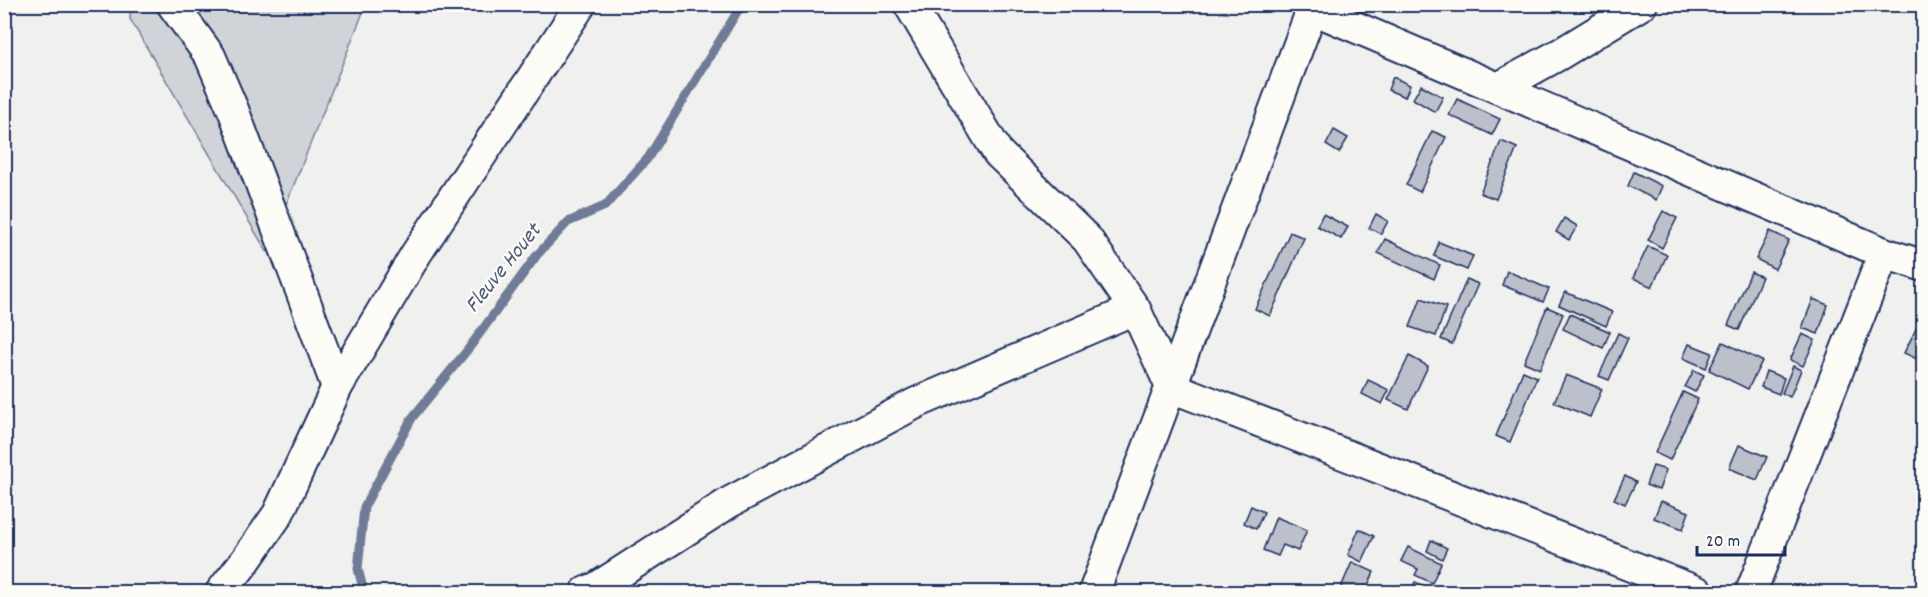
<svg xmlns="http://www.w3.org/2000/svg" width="1928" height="597" font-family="Dekko,sans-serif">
  <rect width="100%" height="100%" fill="#f0f0ee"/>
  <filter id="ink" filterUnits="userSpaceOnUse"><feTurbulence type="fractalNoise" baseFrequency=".0167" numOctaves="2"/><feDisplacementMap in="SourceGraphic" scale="12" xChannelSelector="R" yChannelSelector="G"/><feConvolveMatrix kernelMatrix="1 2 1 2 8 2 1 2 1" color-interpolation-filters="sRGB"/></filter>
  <g filter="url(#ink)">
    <polygon fill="#d0d3d8" stroke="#76819b" stroke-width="1.5" points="131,5 366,5 267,252 130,19"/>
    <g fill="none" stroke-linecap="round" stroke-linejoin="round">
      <polyline stroke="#6f7b97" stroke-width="9" points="364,592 358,569 364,507 412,418 469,348 537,255 568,222 605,206 648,158 742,4"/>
    </g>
    <g fill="#bbc0ca" stroke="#1b2f5e" stroke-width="1.5">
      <polygon points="1393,77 1410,85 1405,97 1388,90"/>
      <polygon points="1421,85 1443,97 1435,112 1413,99"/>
      <polygon points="1457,99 1500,119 1492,135 1449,115"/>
      <polygon points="1334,130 1348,138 1339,153 1326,145"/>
      <polygon points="1432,131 1446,137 1420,192 1406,185"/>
      <polygon points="1501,141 1517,148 1496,199 1480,193"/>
      <polygon points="1634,172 1662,186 1656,200 1628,186"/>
      <polygon points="1663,211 1677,218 1662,248 1648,240"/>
      <polygon points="1323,214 1348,227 1341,239 1317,226"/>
      <polygon points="1376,214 1388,221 1381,234 1369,228"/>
      <polygon points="1564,218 1577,226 1569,240 1556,232"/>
      <polygon points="1770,231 1789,240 1775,269 1756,259"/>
      <polygon points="1290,232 1304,238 1270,316 1255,309"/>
      <polygon points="1385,239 1440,265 1434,279 1378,253"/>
      <polygon points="1439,242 1473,256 1467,270 1434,256"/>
      <polygon points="1648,246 1667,255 1652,287 1633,278"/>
      <polygon points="1507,271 1549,289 1543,302 1502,285"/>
      <polygon points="1751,272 1762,277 1739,330 1728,325"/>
      <polygon points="1467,279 1478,284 1452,344 1441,339"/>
      <polygon points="1565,292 1612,312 1606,326 1559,305"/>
      <polygon points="1421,298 1446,307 1436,336 1410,327"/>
      <polygon points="1813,299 1828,305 1818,334 1802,328"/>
      <polygon points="1547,307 1563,314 1540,369 1524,362"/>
      <polygon points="1570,314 1610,332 1603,348 1563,329"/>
      <polygon points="1917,327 1924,330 1924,346 1917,359 1904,353"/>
      <polygon points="1618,333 1628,338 1609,380 1599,376"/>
      <polygon points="1802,334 1815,340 1803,366 1790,360"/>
      <polygon points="1723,342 1762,361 1748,389 1709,370"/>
      <polygon points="1689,344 1712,353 1706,368 1683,358"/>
      <polygon points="1409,356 1428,366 1408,409 1388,400"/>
      <polygon points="1793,366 1801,370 1790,397 1782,393"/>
      <polygon points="1694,370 1704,375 1695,392 1685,387"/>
      <polygon points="1523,371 1537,377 1510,442 1496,436"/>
      <polygon points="1766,371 1784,378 1779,394 1761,387"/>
      <polygon points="1566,375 1602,389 1590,417 1554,402"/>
      <polygon points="1368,380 1389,390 1382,404 1362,394"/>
      <polygon points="1683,392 1698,399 1670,460 1655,453"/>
      <polygon points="1739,445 1767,457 1757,480 1729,468"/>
      <polygon points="1653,466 1666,470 1659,490 1646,485"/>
      <polygon points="1625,476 1636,482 1625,504 1614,499"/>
      <polygon points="1661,501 1689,512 1683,529 1654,518"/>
      <polygon points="1251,506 1264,512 1256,529 1244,523"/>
      <polygon points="1276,517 1307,530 1298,551 1283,545 1278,556 1263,550"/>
      <polygon points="1359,529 1374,536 1362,562 1348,555"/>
      <polygon points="1431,540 1447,548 1442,559 1427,551"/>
      <polygon points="1408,547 1441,563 1432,583 1415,575 1418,569 1401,561"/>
      <polygon points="1352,562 1374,572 1365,592 1339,592"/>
      <polygon points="1415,582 1430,588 1428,592 1410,592"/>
    </g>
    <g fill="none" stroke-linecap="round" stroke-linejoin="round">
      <g stroke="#1b2f5e" stroke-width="34">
        <g id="street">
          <polyline points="172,4 210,56 234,112 337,387"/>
          <polyline points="909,4 998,153 1087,239 1135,309 1171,387 1698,592"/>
          <polyline points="1313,9 1884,253 1924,266"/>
          <polyline points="1498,88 1560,54 1642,4"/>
          <polyline points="221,592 246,560 278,514 337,387 416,254 581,4"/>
          <polyline points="586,592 596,588 730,502 916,403 1135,309"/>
          <polyline points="1094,592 1314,4"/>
          <polyline points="1751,592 1884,253"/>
        </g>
      </g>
      <use href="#street" stroke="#fdfcf7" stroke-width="30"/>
    </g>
  </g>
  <g text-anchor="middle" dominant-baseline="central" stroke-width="4.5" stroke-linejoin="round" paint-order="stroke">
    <g font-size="22" font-style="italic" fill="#4c5b7f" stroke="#fdfcf7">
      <text transform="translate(504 269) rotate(-51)">Fleuve Houet</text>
    </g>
  </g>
  <rect width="1928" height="597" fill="none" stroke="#fdfcf7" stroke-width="24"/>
  <rect x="12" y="12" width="1904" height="573" fill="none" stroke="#1b2f5e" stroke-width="2" filter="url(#ink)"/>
  <path d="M1697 546v9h88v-9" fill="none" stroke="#1b2f5e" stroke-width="3"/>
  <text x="1706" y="546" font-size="18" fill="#1b2f5e" stroke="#fdfcf7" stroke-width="4.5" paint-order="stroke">20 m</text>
</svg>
